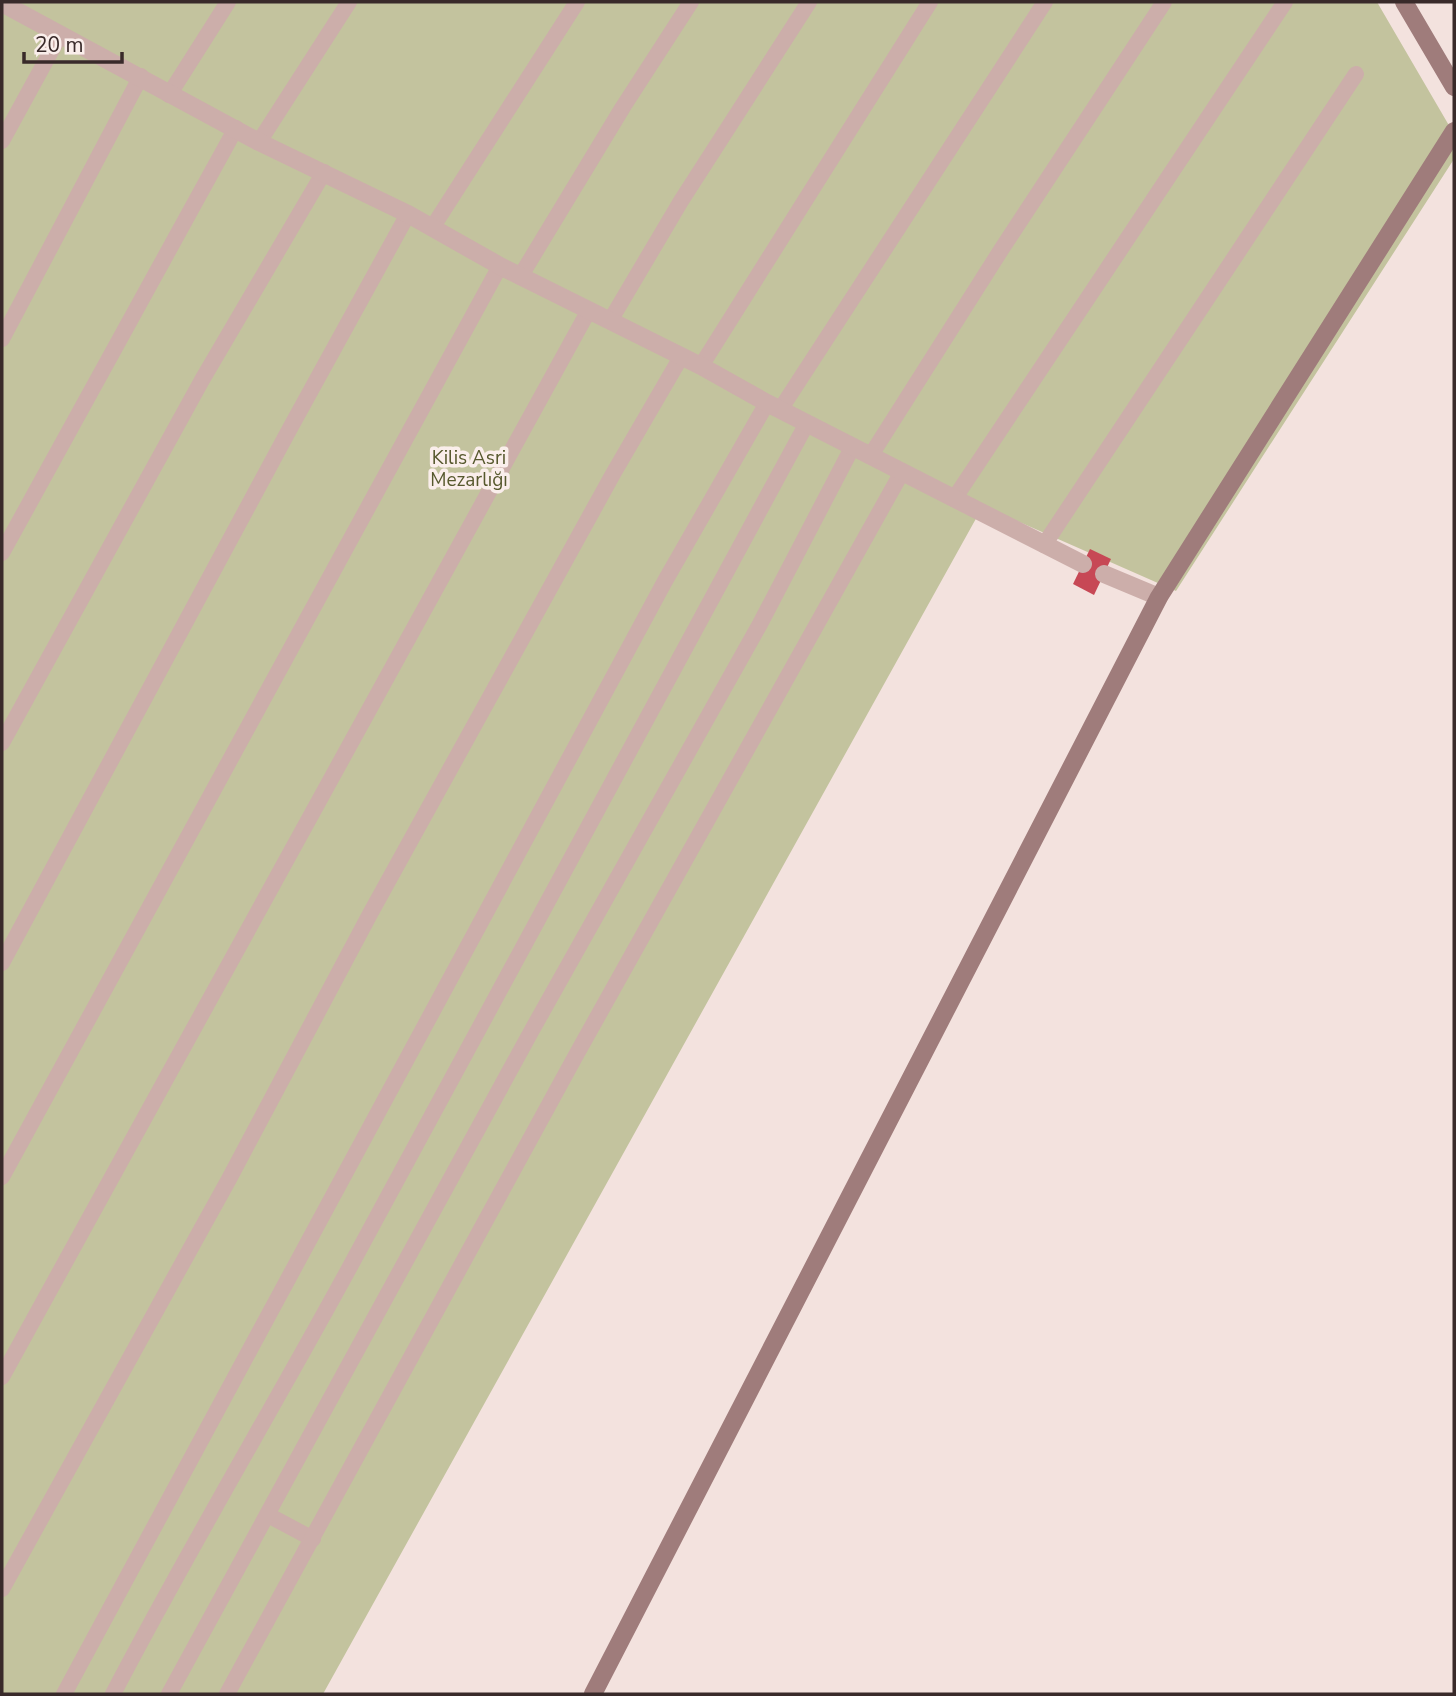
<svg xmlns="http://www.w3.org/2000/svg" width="1456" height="1696" font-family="'Nunito Sans',sans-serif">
  <rect width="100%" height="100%" fill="#f3e2de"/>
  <polygon fill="#c3c39e" points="2,2 1377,2 1454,134 1454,159 1176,591 983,506 323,1694 2,1694"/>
  <polygon fill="#c74855" points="1090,549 1111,559 1094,595 1073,584"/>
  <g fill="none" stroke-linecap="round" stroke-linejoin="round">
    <g stroke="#ccaeaa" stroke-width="16">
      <polyline points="169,95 228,2"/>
      <polyline points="2,141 60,35"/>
      <polyline points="259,142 349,2"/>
      <polyline points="432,228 577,2"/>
      <polyline points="520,277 623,107 691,2"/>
      <polyline points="610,321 681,201 809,2"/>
      <polyline points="2,339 141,76"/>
      <polyline points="701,366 930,2"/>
      <polyline points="780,410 1045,2"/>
      <polyline points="871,455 1001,250 1164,2"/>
      <polyline points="954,499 1285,2"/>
      <polyline points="1044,545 1356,74"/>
      <polyline points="2,553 236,128"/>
      <polyline points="2,743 202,380 324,172"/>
      <polyline points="2,963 288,432 408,214"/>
      <polyline points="2,1177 500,266"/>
      <polyline points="2,1377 589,310"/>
      <polyline points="268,1515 313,1539"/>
      <polyline points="2,1589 229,1179 370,914 491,695 613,474 681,357"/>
      <polyline points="64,1694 665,581 767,403"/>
      <path d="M113,1694C187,1552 269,1415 346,1274C501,992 651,706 807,423"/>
      <polyline points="169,1694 532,1030 760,624 853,446"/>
      <polyline points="227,1694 575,1057 902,472"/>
    </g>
    <g stroke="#ccaeaa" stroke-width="18">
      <polyline points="2,3 259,142 408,214 500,266 701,366 767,403 1083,564"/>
      <polyline points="1104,574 1159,597"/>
    </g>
    <g stroke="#9f7c7b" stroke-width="18">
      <polyline points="1404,2 1454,87"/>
      <polyline points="593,1694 1159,597 1454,131"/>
    </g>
  </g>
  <g text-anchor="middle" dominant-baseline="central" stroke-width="7" stroke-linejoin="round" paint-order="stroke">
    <g font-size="19" fill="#56582d" stroke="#faeeeb">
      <text x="469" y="458">Kilis Asri<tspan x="469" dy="22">Mezarlığı</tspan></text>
    </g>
  </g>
  <rect width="1456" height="1696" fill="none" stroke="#392a2a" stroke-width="7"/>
  <path d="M24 52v10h98v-10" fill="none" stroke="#392a2a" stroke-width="3.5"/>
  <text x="35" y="52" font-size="21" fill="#392a2a" stroke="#faeeeb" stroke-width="5" paint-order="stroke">20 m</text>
</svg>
